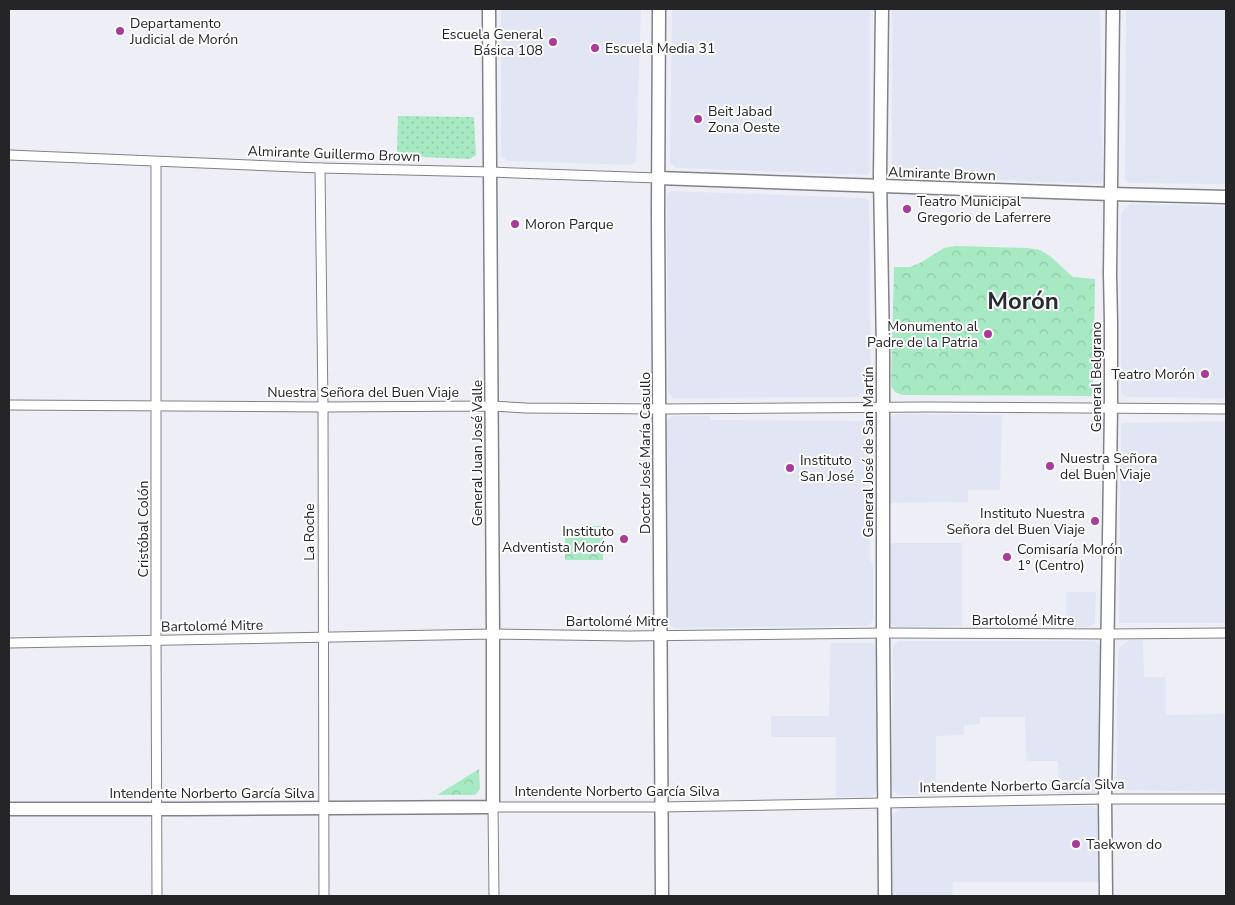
<svg xmlns="http://www.w3.org/2000/svg" width="1235" height="905" font-family="'Nunito Sans',sans-serif">
  <defs>
    <pattern id="grass-dots" width="8" height="8" patternUnits="userSpaceOnUse" patternTransform="scale(1.25)"><rect width="8" height="8" fill="#a7e9c3"/><path d="M2 2h.1M6 6h.1" fill="none" stroke="#90c8a8" stroke-width="1.8" stroke-linecap="round"/></pattern>
    <pattern id="forest-crowns" width="20" height="18" patternUnits="userSpaceOnUse" patternTransform="scale(1.25)"><rect width="20" height="18" fill="#a7e9c3"/><path d="M2 6a3 3 0 1 1 6 0M12 15a3 3 0 1 1 6 0" fill="none" stroke="#90c8a8"/></pattern>
  </defs>
  <rect width="100%" height="100%" fill="#eeeff6"/>
  <g fill="#e2e5f3">
    <polygon points="501,9 641,9 636,161 632,165 508,161 501,156"/>
    <polygon points="672,9 870,9 870,172 868,175 676,168 670,163"/>
    <polygon points="892,9 1100,9 1103,180 1100,184 894,176 892,173"/>
    <polygon points="1126,9 1226,9 1226,184 1128,183 1125,179"/>
    <polygon points="670,191 865,198 869,201 871,392 866,397 674,398 668,393 667,196"/>
    <polygon points="1130,204 1226,206 1226,398 1126,397 1121,393 1121,214"/>
    <polygon points="901,414 1002,415 1000,490 968,490 968,502 886,503 888,425 889,419 894,415"/>
    <polygon points="673,416 710,416 710,420 869,421 870,561 873,562 873,621 870,624 866,626 675,628 668,624 667,621 664,426 669,418"/>
    <polygon points="1226,421 1226,623 1119,623 1121,426 1122,423"/>
    <polygon points="886,543 962,543 962,626 899,627 893,626 887,620"/>
    <polygon points="1066,592 1096,592 1095,622 1094,624 1088,627 1066,627"/>
    <polygon points="1130,640 1143,640 1144,677 1166,677 1166,715 1226,714 1226,792 1120,790 1117,788 1116,785 1118,651 1120,647"/>
    <polygon points="899,641 1094,641 1100,645 1101,649 1098,789 1094,793 1089,794 1058,795 1058,761 1026,761 1025,717 980,717 980,724 964,725 964,735 936,736 936,795 898,795 895,793 892,790 893,646"/>
    <polygon points="830,643 872,643 876,646 878,787 874,795 868,797 836,797 836,737 771,737 771,716 829,716"/>
    <polygon points="1093,806 1097,809 1100,818 1099,882 953,882 952,896 891,896 889,820 892,815 902,808"/>
  </g>
  <polygon fill="url(#grass-dots)" points="398,116 474,117 476,155 470,159 397,156"/>
  <g fill="url(#forest-crowns)">
    <polygon points="956,246 1028,248 1040,250 1050,256 1073,277 1095,279 1093,396 902,395 895,392 891,386 894,267 910,267 920,263 944,248"/>
    <polygon points="593,526 603,526 603,560 565,560 565,535 593,536"/>
    <polygon points="479,769 480,789 475,795 437,795"/>
  </g>
  <g fill="none" stroke-linecap="round" stroke-linejoin="round">
    <g stroke="#818288" stroke-width="11">
      <g id="street">
        <polyline points="9,155 320,168 490,172 658,178"/>
        <polyline points="156,162 156,640 157,896"/>
        <polyline points="320,168 323,407 324,896"/>
        <polyline points="9,405 323,407 491,406 526,408 660,409 924,407 1226,409"/>
        <polyline points="9,643 493,634 628,636 883,633 1108,634 1226,633"/>
        <polyline points="494,896 493,807 661,807 1105,799 1226,799"/>
      </g>
    </g>
    <g stroke="#818288" stroke-width="15">
      <g id="secondary">
        <polyline points="659,9 658,213 662,896"/>
        <polyline points="882,9 880,175 883,350 883,633 885,896"/>
        <polyline points="658,178 1111,194 1226,197"/>
        <polyline points="9,809 181,809 493,807 493,634 489,9"/>
        <polyline points="1106,896 1105,799 1111,408 1111,323 1110,274 1113,9"/>
      </g>
    </g>
    <use href="#street" stroke="#fff" stroke-width="9"/>
    <use href="#secondary" stroke="#fff" stroke-width="12"/>
  </g>
  <g fill="#ab3b99" stroke="#fdfdfe" stroke-width="2">
    <circle cx="120" cy="31" r="5"/>
    <circle cx="553" cy="42" r="5"/>
    <circle cx="595" cy="48" r="5"/>
    <circle cx="698" cy="119" r="5"/>
    <circle cx="907" cy="209" r="5"/>
    <circle cx="515" cy="224" r="5"/>
    <circle cx="988" cy="334" r="5"/>
    <circle cx="1205" cy="374" r="5"/>
    <circle cx="1050" cy="466" r="5"/>
    <circle cx="790" cy="468" r="5"/>
    <circle cx="1095" cy="521" r="5"/>
    <circle cx="624" cy="539" r="5"/>
    <circle cx="1007" cy="557" r="5"/>
    <circle cx="1076" cy="844" r="5"/>
  </g>
  <g text-anchor="middle" dominant-baseline="central" stroke-width="4" stroke-linejoin="round" paint-order="stroke">
    <g font-size="14" fill="#252528" stroke="#fdfdfe" text-anchor="start">
      <text x="130" y="23">Departamento<tspan x="130" dy="16">Judicial de Morón</tspan></text>
      <text x="543" y="34" text-anchor="end">Escuela General<tspan x="543" dy="16">Básica 108</tspan></text>
      <text x="605" y="48">Escuela Media 31</text>
      <text x="708" y="111">Beit Jabad<tspan x="708" dy="16">Zona Oeste</tspan></text>
      <text x="917" y="201">Teatro Municipal<tspan x="917" dy="16">Gregorio de Laferrere</tspan></text>
      <text x="525" y="224">Moron Parque</text>
      <text x="978" y="326" text-anchor="end">Monumento al<tspan x="978" dy="16">Padre de la Patria</tspan></text>
      <text x="1195" y="374" text-anchor="end">Teatro Morón</text>
      <text x="1060" y="458">Nuestra Señora<tspan x="1060" dy="16">del Buen Viaje</tspan></text>
      <text x="800" y="460">Instituto<tspan x="800" dy="16">San José</tspan></text>
      <text x="1085" y="513" text-anchor="end">Instituto Nuestra<tspan x="1085" dy="16">Señora del Buen Viaje</tspan></text>
      <text x="614" y="531" text-anchor="end">Instituto<tspan x="614" dy="16">Adventista Morón</tspan></text>
      <text x="1017" y="549">Comisaría Morón<tspan x="1017" dy="16">1° (Centro)</tspan></text>
      <text x="1086" y="844">Taekwon do</text>
    </g>
    <g font-size="14" fill="#252528" stroke="#fdfdfe">
      <text transform="translate(334 154) rotate(2)">Almirante Guillermo Brown</text>
      <text transform="translate(942 174) rotate(2)">Almirante Brown</text>
      <text transform="translate(1096 377) rotate(-90)">General Belgrano</text>
      <text x="363" y="392">Nuestra Señora del Buen Viaje</text>
      <text transform="translate(868 452) rotate(-90)">General José de San Martín</text>
      <text transform="translate(477 453) rotate(-90)">General Juan José Valle</text>
      <text transform="translate(645 453) rotate(-90)">Doctor José María Casullo</text>
      <text transform="translate(143 529) rotate(-90)">Cristóbal Colón</text>
      <text transform="translate(309 532) rotate(-90)">La Roche</text>
      <text x="1023" y="620">Bartolomé Mitre</text>
      <text x="617" y="621">Bartolomé Mitre</text>
      <text transform="translate(212 626) rotate(-1)">Bartolomé Mitre</text>
      <text transform="translate(1022 786) rotate(-1)">Intendente Norberto García Silva</text>
      <text x="617" y="791">Intendente Norberto García Silva</text>
      <text x="212" y="793">Intendente Norberto García Silva</text>
    </g>
    <g font-size="24" font-weight="bold" fill="#2a2b30" stroke="#fdfdfe">
      <text x="1023" y="301">Morón</text>
    </g>
  </g>
  <rect width="1235" height="905" fill="none" stroke="#252528" stroke-width="20"/>
</svg>
